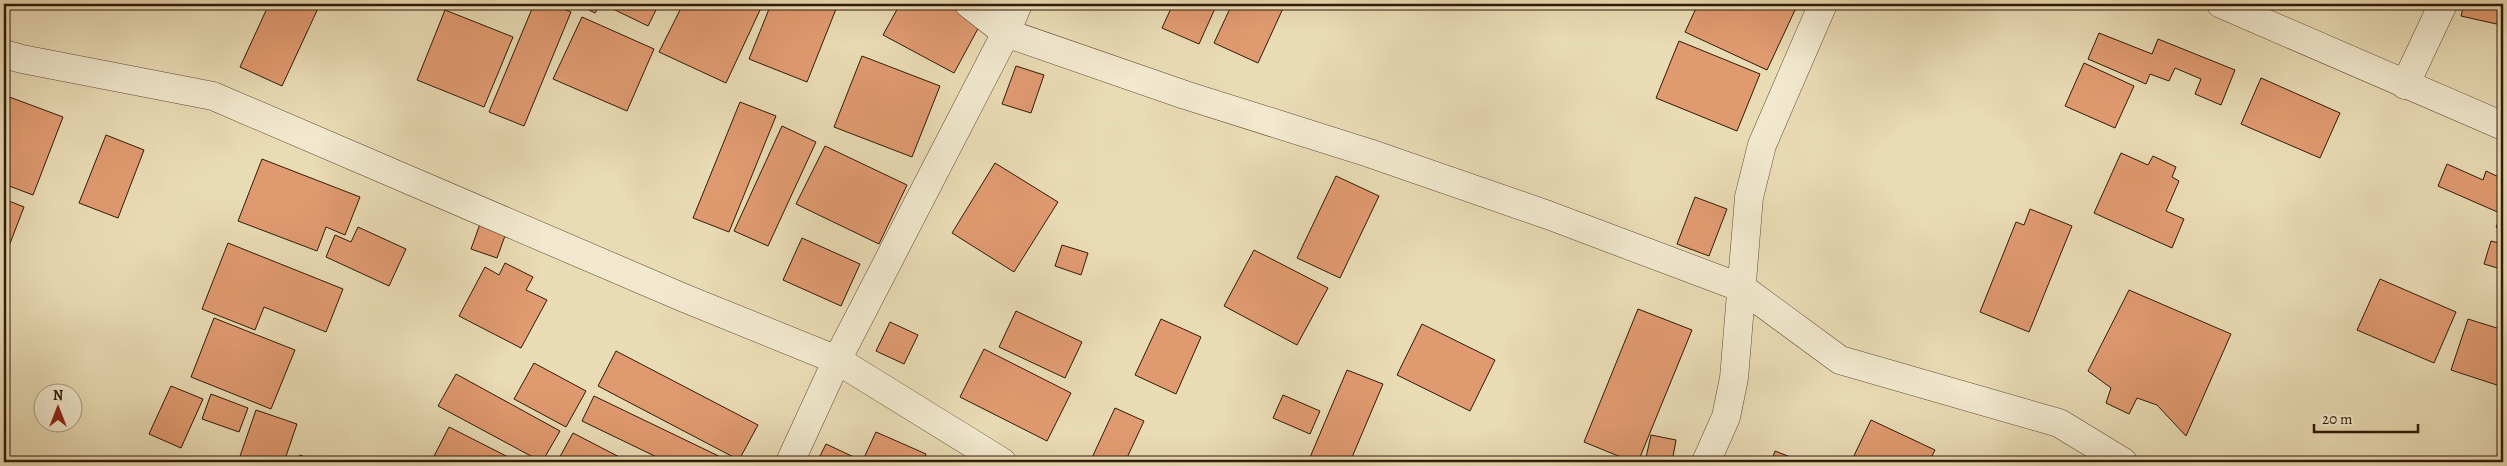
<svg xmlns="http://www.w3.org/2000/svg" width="2507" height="466" font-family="Alegreya,serif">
  <rect width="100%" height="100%" fill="#e9dbb4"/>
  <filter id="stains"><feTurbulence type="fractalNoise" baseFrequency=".004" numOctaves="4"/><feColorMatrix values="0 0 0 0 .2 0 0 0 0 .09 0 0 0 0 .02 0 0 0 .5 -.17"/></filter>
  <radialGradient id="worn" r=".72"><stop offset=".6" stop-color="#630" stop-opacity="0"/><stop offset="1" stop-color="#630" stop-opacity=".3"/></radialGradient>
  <g fill="#e09a70" stroke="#311a07">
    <polygon points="269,4 320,4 282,86 240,67"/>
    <polygon points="534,4 551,4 571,12 524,126 489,112"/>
    <polygon points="577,4 601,4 595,13"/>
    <polygon points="616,4 659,4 648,26 613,9"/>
    <polygon points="683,4 745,4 760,10 726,83 659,52"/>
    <polygon points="771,4 838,4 807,82 749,59"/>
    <polygon points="900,4 944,4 981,23 954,73 883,35"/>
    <polygon points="1173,4 1217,4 1199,44 1162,28"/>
    <polygon points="1232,4 1285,4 1258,63 1214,43"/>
    <polygon points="1698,4 1782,4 1795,10 1767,70 1685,32"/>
    <polygon points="2464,4 2503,4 2501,25 2461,16"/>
    <polygon points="445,10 513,37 484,107 417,80"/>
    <polygon points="582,17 654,49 627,111 553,79"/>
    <polygon points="2099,33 2152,54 2158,39 2235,70 2221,105 2195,94 2201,79 2175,68 2169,81 2150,74 2146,84 2088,59"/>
    <polygon points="1679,41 1760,74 1737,131 1656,98"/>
    <polygon points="862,56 940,86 912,157 834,127"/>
    <polygon points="2084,63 2134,86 2115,128 2065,106"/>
    <polygon points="1016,66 1044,75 1031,113 1002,104"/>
    <polygon points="2261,78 2340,113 2320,158 2241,124"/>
    <polygon points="4,95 63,117 33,195 4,184"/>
    <polygon points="740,102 776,116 729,232 693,218"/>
    <polygon points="782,126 816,142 768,246 734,231"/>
    <polygon points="106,135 144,150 118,218 79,203"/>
    <polygon points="825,146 907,185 879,244 796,204"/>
    <polygon points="2121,153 2148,165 2153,156 2176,167 2172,177 2179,181 2166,211 2184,219 2172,248 2094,213"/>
    <polygon points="262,159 360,197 345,235 326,227 317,251 238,221"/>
    <polygon points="995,163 1058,202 1014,272 952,233"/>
    <polygon points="2447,164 2483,180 2486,171 2503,179 2503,230 2496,227 2502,214 2438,186"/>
    <polygon points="1336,176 1379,196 1340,278 1297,258"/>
    <polygon points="1695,197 1727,209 1709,256 1677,244"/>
    <polygon points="4,199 24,207 4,259"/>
    <polygon points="2030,209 2072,226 2029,332 1980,312 2016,222 2024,225"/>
    <polygon points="480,224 506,233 497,258 471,249"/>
    <polygon points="358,227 406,249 389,286 326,257 335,235 351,242"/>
    <polygon points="802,238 860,264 841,306 783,280"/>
    <polygon points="2491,241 2503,244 2501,269 2484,264"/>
    <polygon points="228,243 343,289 326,332 264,307 255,330 202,309"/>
    <polygon points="1062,245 1088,253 1081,275 1055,266"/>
    <polygon points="1254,250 1328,288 1297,345 1224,306"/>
    <polygon points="505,263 533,277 526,290 547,300 521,348 459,316 485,267 499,275"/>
    <polygon points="2380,279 2456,312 2434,363 2357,330"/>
    <polygon points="2129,290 2231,334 2186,436 2157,405 2137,398 2129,414 2106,403 2111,388 2088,371"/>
    <polygon points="1638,309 1692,330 1638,462 1633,462 1584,442"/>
    <polygon points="1016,311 1082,342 1065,378 999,347"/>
    <polygon points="214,318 295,350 271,409 191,377"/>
    <polygon points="1161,319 1201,337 1176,394 1135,375"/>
    <polygon points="2468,319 2503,330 2503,387 2451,370"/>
    <polygon points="890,322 918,335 904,364 876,351"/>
    <polygon points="1422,324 1495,360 1470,411 1397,375"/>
    <polygon points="984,349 1071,393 1047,441 960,397"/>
    <polygon points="616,351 758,425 739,460 598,386"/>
    <polygon points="534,363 586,391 566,427 514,399"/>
    <polygon points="1347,370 1383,384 1350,462 1308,462"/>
    <polygon points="456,374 560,431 542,462 438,406"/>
    <polygon points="171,386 203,399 181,448 149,434"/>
    <polygon points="211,394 248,408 239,432 202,419"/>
    <polygon points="1283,395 1320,411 1310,434 1273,418"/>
    <polygon points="594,396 731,462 667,462 582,421"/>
    <polygon points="1115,408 1144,421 1125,462 1090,462"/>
    <polygon points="256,410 297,424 284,462 238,462"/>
    <polygon points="1871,420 1935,450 1929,462 1851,462"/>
    <polygon points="449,427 518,462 431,462"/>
    <polygon points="876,432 926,454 923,462 862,462"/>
    <polygon points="573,433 629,462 557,462"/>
    <polygon points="1651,435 1676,440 1672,462 1645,462"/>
    <polygon points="826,444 856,458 853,462 817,462"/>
    <polygon points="1775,451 1803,462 1771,462"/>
    <polygon points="300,455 317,462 297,462"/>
  </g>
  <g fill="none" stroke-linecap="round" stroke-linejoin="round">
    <g stroke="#5f4a32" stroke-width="29">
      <g id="minor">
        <polyline points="969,4 1006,33 1185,95 1369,153 1548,215 1742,288 1840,360 2059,423 2123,462"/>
        <polyline points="2221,4 2503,126"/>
        <polyline points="4,54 22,59 213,96 684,298 837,360 1002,462"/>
        <polyline points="2405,85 2443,4"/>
        <polyline points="790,462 837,360 1006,33 1018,4"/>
        <polyline points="1706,462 1726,417 1734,378 1749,197 1762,145 1823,4"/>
      </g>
    </g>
    <use href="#minor" stroke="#f1e8ce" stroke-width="28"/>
  </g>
  <rect width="2507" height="466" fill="none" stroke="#e9dbb4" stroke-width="20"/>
  <rect x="5" y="5" width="2497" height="456" fill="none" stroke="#311a07" stroke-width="2.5"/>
  <rect x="10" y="10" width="2487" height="446" fill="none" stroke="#311a07"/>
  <g transform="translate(58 408)"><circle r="24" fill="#f1e8ce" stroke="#a4967e"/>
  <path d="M0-4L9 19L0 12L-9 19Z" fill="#8f2418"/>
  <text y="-8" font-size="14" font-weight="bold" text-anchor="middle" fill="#311a07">N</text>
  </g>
  <path d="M2314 424v8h104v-8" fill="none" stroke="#311a07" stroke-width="2.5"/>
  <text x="2322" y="424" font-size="15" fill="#311a07" stroke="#f1e8ce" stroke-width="4" paint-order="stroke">20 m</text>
  <rect width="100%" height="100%" filter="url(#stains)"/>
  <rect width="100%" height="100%" fill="url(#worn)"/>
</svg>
